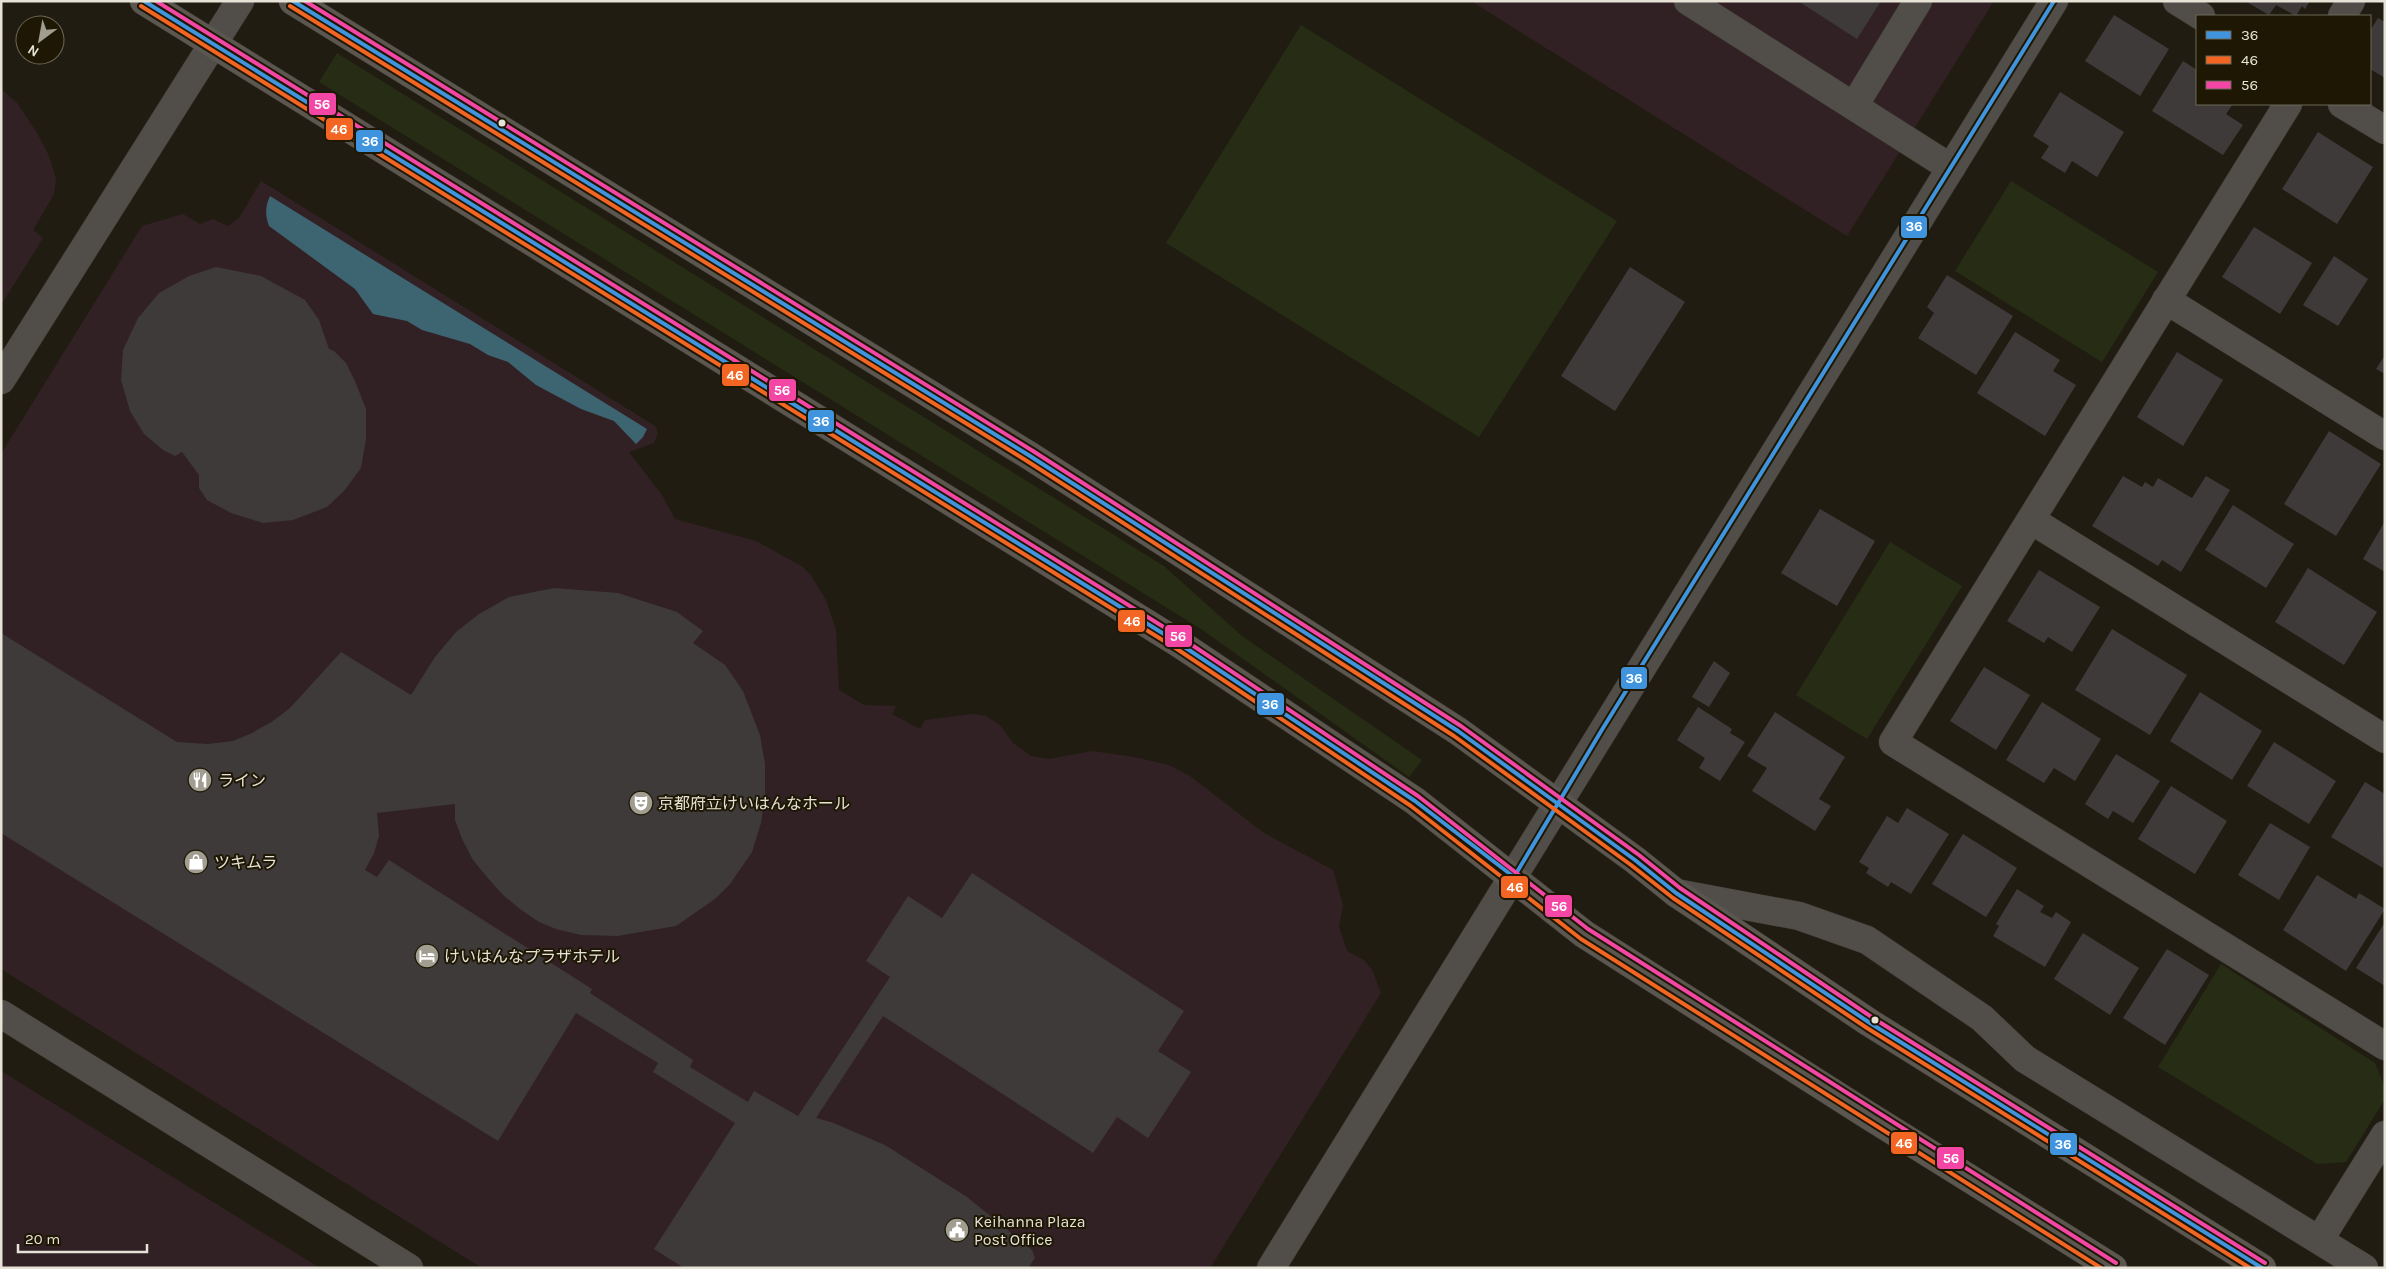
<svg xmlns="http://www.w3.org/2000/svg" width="2386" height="1269" font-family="Karla,'Noto Sans JP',sans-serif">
  <rect width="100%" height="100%" fill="#211c11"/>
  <g fill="#322124">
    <polygon points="1471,1 1994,1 1847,236"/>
    <polygon points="1,89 17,103 37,133 49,156 56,179 54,194 33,230 43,238 1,305"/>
    <polygon points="261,181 655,426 658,433 654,443 629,452 662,495 675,519 756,541 803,567 812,577 826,600 836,630 839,690 864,705 896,706 892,714 920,729 925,720 973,714 986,716 1000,725 1013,743 1031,756 1049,759 1092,751 1134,757 1169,765 1190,776 1264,833 1333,870 1343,905 1339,927 1347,951 1364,960 1372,970 1381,993 1210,1268 482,1268 1,969 1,454 142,226 183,214 200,224 213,219 228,226 239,218"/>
    <polygon points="1,1071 320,1268 1,1268"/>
  </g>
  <g fill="#262d14">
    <polygon points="1301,25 1617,221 1479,437 1166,243"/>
    <polygon points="337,53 1164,566 1242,636 1422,760 1409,777 1201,629 319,82"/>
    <polygon points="2011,181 2158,272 2102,362 1955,271"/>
    <polygon points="1890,542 1962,586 1867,739 1796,695"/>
    <polygon points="2221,964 2375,1063 2385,1087 2385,1099 2346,1162 2317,1164 2158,1067"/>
  </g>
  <path fill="#3d6471" d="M270,196L647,429L643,437L636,444L614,421L581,409L536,385L508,362L488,355L470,344L422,330L407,321L373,314L355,289L269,226C265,215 265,207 270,196Z"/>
  <g fill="#3d3a39">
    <polygon points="1798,1 1881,1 1857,39"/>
    <polygon points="2245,1 2310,1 2305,9 2302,6 2296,16 2276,5 2269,15"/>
    <polygon points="2114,15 2169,49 2140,96 2085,61"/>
    <polygon points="2378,18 2385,22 2385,78 2370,69 2370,31"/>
    <polygon points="2183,61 2197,70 2197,104 2233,104 2226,114 2243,125 2223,155 2152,111"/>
    <polygon points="2060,92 2124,132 2097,177 2072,161 2065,173 2041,158 2049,146 2033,136"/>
    <polygon points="2318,132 2373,167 2337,224 2282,189"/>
    <polygon points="2254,227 2312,263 2280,314 2222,277"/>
    <polygon points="2334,256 2368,279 2338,326 2303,305"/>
    <polygon points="216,267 261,276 305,300 319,320 329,349 334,351 346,363 355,381 366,409 366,439 361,468 344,491 327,507 293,520 263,523 231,513 207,500 199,488 199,475 182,452 175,456 163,450 144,434 130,411 121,380 123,350 138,318 159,293 189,276"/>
    <polygon points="1630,267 1685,302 1615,411 1561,376"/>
    <polygon points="1947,275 2013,316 1976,375 1918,338 1934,313 1927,307"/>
    <polygon points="2015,332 2060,360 2053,371 2076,385 2045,436 1977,393"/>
    <polygon points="2177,352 2223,380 2183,446 2137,417"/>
    <polygon points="2385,355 2385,374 2376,369"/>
    <polygon points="2329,431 2381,464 2336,536 2284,504"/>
    <polygon points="2123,476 2142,487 2145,482 2153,487 2158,478 2192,498 2206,476 2230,490 2181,572 2162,560 2158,566 2092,526"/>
    <polygon points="2233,505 2294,544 2266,588 2205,550"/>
    <polygon points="1820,509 1875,541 1837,606 1781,573"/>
    <polygon points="2385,521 2385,572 2363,559"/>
    <polygon points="2308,568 2377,612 2344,665 2275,622"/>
    <polygon points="2039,570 2100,607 2072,652 2048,637 2044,643 2007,621"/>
    <polygon points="554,588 618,593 677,612 703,631 693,643 725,665 743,691 760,735 765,764 765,795 761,823 752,852 730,884 715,899 676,926 617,936 581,935 556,929 539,922 520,909 503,895 486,876 473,860 462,839 455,820 455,804 377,813 379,836 374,853 365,870 377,877 389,860 592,989 590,993 693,1060 690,1067 748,1102 754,1091 798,1116 890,977 866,961 908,896 942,918 972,873 1184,1011 1158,1051 1191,1072 1148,1138 1117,1117 1093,1153 883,1016 816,1118 831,1122 885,1145 967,1197 1032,1250 1035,1258 1028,1268 684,1268 654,1249 735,1123 653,1072 658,1063 576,1013 498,1141 1,833 1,633 177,742 208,744 233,741 252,733 273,721 290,708 341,652 411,695 435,657 456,632 479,614 509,597"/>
    <polygon points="2112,629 2187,675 2150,735 2075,690"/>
    <polygon points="1714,661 1730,673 1709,707 1692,697"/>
    <polygon points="1984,667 2030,695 1996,750 1950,721"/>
    <polygon points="2200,692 2262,731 2232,780 2170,741"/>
    <polygon points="2042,702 2101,739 2075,781 2054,768 2044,783 2006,760"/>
    <polygon points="1698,707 1732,729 1730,733 1745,742 1720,781 1699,768 1705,758 1677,740"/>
    <polygon points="1775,712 1845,757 1819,799 1831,806 1815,831 1752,791 1767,768 1747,756"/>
    <polygon points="2274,742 2336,781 2309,824 2247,786"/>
    <polygon points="2116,754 2160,781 2133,823 2113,811 2108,819 2085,804"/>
    <polygon points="2365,782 2385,794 2383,868 2331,837"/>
    <polygon points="2171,786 2227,821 2195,874 2138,839"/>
    <polygon points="1907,808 1949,834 1911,894 1891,882 1888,887 1866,873 1869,868 1859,862 1887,816 1898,823"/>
    <polygon points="2270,823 2310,847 2279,900 2238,875"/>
    <polygon points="1963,834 2017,868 1986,917 1932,884"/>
    <polygon points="2317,875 2356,899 2359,893 2385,909 2346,971 2283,930"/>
    <polygon points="2017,889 2044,906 2040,912 2052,918 2056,912 2071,922 2045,967 1993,936 1999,926 1996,924"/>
    <polygon points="2385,922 2385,986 2356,968"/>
    <polygon points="2083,933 2139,968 2110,1015 2054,979"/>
    <polygon points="2167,949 2209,975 2165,1045 2123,1018"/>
  </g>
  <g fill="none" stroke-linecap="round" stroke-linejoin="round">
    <g stroke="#3b372e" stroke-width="29">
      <g id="minor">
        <polyline points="1688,1 1951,168"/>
        <polyline points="2177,1 2201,16"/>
        <polyline points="2342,16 2351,1"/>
        <polyline points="2288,104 1893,742 2385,1046"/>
        <polyline points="2342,104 2385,130"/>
        <polyline points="1854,106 1918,1"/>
        <polyline points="2166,300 2385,436"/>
        <polyline points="1,380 240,1"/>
        <polyline points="2031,520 2385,739"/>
        <polyline points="1676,893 1799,916 1867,940 1982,1018 2025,1059 2364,1268"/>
        <polyline points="1,1014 409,1268"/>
        <polyline points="2320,1239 2385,1135"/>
        <polyline points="1271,1268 2054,1"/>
      </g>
    </g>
    <g stroke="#3b372e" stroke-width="29">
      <g id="major">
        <polyline points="144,1 1180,644 1415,801 1584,934 1866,1114 2113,1268"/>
        <polyline points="293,1 1030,456 1458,731 1635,860 1676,893 1870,1023 2262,1268"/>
      </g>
    </g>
    <use href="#minor" stroke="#514e4a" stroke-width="28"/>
    <use href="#major" stroke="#5b5750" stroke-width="28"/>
    <g stroke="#1d1703" stroke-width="8">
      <g id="bus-1">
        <polyline points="144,1 1180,644 1415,801 1514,877 1603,728 2054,1"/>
        <polyline points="293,1 1030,456 1458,731 1635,860 1676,893 1870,1023 2262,1268"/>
      </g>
    </g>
    <g stroke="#1d1703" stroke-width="8">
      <g id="bus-2">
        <polyline points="141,6 1177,649 1411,806 1581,939 2101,1268"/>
        <polyline points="290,6 1027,461 1454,736 1631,865 1673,898 1867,1028 2250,1268"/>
      </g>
    </g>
    <g stroke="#1d1703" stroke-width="8">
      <g id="bus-3">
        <polyline points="156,1 1183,639 1418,796 1588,929 2116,1263"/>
        <polyline points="305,1 1033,451 1461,726 1639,855 1680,888 1873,1018 2265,1263"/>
      </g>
    </g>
    <use href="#bus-1" stroke="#4094de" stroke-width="4"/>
    <use href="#bus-2" stroke="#f26522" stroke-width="4"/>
    <use href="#bus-3" stroke="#f346a5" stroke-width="4"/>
  </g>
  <defs>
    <g id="restaurant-disc" transform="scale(1.25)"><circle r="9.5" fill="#a19d90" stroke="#1d1703"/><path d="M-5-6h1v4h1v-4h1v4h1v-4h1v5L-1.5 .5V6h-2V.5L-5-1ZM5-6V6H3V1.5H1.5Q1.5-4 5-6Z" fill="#fff"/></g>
    <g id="theatre-disc" transform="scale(1.25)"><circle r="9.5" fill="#a19d90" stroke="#1d1703"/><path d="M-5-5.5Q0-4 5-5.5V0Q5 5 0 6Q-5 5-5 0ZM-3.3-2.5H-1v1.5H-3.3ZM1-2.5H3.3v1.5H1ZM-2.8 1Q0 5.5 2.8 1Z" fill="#fff"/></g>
    <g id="shop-disc" transform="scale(1.25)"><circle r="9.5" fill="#a19d90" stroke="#1d1703"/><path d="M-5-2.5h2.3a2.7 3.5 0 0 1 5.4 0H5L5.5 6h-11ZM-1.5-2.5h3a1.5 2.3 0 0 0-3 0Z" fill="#fff"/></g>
    <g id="hotel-disc" transform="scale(1.25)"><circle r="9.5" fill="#a19d90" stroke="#1d1703"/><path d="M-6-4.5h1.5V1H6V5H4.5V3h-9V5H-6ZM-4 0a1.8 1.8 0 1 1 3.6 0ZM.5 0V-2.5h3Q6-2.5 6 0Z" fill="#fff"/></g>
    <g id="civic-disc" transform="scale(1.25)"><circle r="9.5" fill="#a19d90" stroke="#1d1703"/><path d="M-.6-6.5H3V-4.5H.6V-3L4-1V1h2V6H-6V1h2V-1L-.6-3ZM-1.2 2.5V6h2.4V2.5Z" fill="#fff"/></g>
  </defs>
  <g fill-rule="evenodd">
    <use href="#restaurant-disc" x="200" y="780"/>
    <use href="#theatre-disc" x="641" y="803"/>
    <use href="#shop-disc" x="196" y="862"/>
    <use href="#hotel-disc" x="427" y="956"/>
    <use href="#civic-disc" x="957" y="1230"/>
  </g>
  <g fill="#e6e2d5" stroke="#1d1703" stroke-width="2">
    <circle cx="502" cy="123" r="4.5"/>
    <circle cx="1875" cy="1020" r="4.5"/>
  </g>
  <g text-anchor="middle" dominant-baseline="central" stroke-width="4" stroke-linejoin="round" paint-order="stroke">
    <g font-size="16" fill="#e6e2d5" stroke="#1d1703" text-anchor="start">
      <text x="218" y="780">ライン</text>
      <text x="658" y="803">京都府立けいはんなホール</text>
      <text x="214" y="862">ツキムラ</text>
      <text x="444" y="956">けいはんなプラザホテル</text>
      <text x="974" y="1221">Keihanna Plaza<tspan x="974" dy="18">Post Office</tspan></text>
    </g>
  </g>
  <g stroke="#1d1703" stroke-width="2">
    <rect x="308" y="92" width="29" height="24" rx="5" fill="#f346a5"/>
    <rect x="325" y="117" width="29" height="24" rx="5" fill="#f26522"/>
    <rect x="355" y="129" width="29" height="24" rx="5" fill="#4094de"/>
    <rect x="1900" y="215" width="28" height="24" rx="5" fill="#4094de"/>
    <rect x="721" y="363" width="29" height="24" rx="5" fill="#f26522"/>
    <rect x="768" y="378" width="29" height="24" rx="5" fill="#f346a5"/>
    <rect x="807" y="409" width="28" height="24" rx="5" fill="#4094de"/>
    <rect x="1117" y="609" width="29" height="24" rx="5" fill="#f26522"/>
    <rect x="1164" y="624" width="29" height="24" rx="5" fill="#f346a5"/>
    <rect x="1620" y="666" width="28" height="24" rx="5" fill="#4094de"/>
    <rect x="1256" y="692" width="29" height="24" rx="5" fill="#4094de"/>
    <rect x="1500" y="875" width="29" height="24" rx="5" fill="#f26522"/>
    <rect x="1544" y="894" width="29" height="24" rx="5" fill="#f346a5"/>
    <rect x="1890" y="1131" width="28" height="24" rx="5" fill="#f26522"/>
    <rect x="2049" y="1132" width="29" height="24" rx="5" fill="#4094de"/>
    <rect x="1936" y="1146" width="29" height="24" rx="5" fill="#f346a5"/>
  </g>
  <g font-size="14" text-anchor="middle" font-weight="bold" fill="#fff">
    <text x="322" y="109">56</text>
    <text x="339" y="134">46</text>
    <text x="370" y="146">36</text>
    <text x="1914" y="231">36</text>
    <text x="735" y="380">46</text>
    <text x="782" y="395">56</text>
    <text x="821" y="426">36</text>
    <text x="1132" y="626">46</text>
    <text x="1178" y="641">56</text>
    <text x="1634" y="683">36</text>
    <text x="1270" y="709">36</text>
    <text x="1515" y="892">46</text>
    <text x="1559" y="911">56</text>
    <text x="1904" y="1148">46</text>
    <text x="2063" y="1149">36</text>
    <text x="1951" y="1163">56</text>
  </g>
  <rect width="2386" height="1269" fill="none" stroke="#e6e2d5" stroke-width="5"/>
  <rect x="2196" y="15" width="175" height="90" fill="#1d1703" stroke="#6d6857"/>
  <rect x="2206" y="31" width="25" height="8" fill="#4094de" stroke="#6d6857"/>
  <text x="2241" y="40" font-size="15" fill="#e6e2d5">36</text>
  <rect x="2206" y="56" width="25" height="8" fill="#f26522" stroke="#6d6857"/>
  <text x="2241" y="65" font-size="15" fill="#e6e2d5">46</text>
  <rect x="2206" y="81" width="25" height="8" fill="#f346a5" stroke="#6d6857"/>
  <text x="2241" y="90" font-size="15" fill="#e6e2d5">56</text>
  <g transform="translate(40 40) rotate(212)"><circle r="24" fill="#1d1703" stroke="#6d6857"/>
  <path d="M0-4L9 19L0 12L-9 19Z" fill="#a19d90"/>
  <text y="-8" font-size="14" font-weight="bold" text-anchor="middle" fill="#e6e2d5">N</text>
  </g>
  <path d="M18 1244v8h129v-8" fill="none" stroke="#e6e2d5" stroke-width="2.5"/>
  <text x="25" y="1244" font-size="15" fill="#e6e2d5" stroke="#1d1703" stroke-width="4" paint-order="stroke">20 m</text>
</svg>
